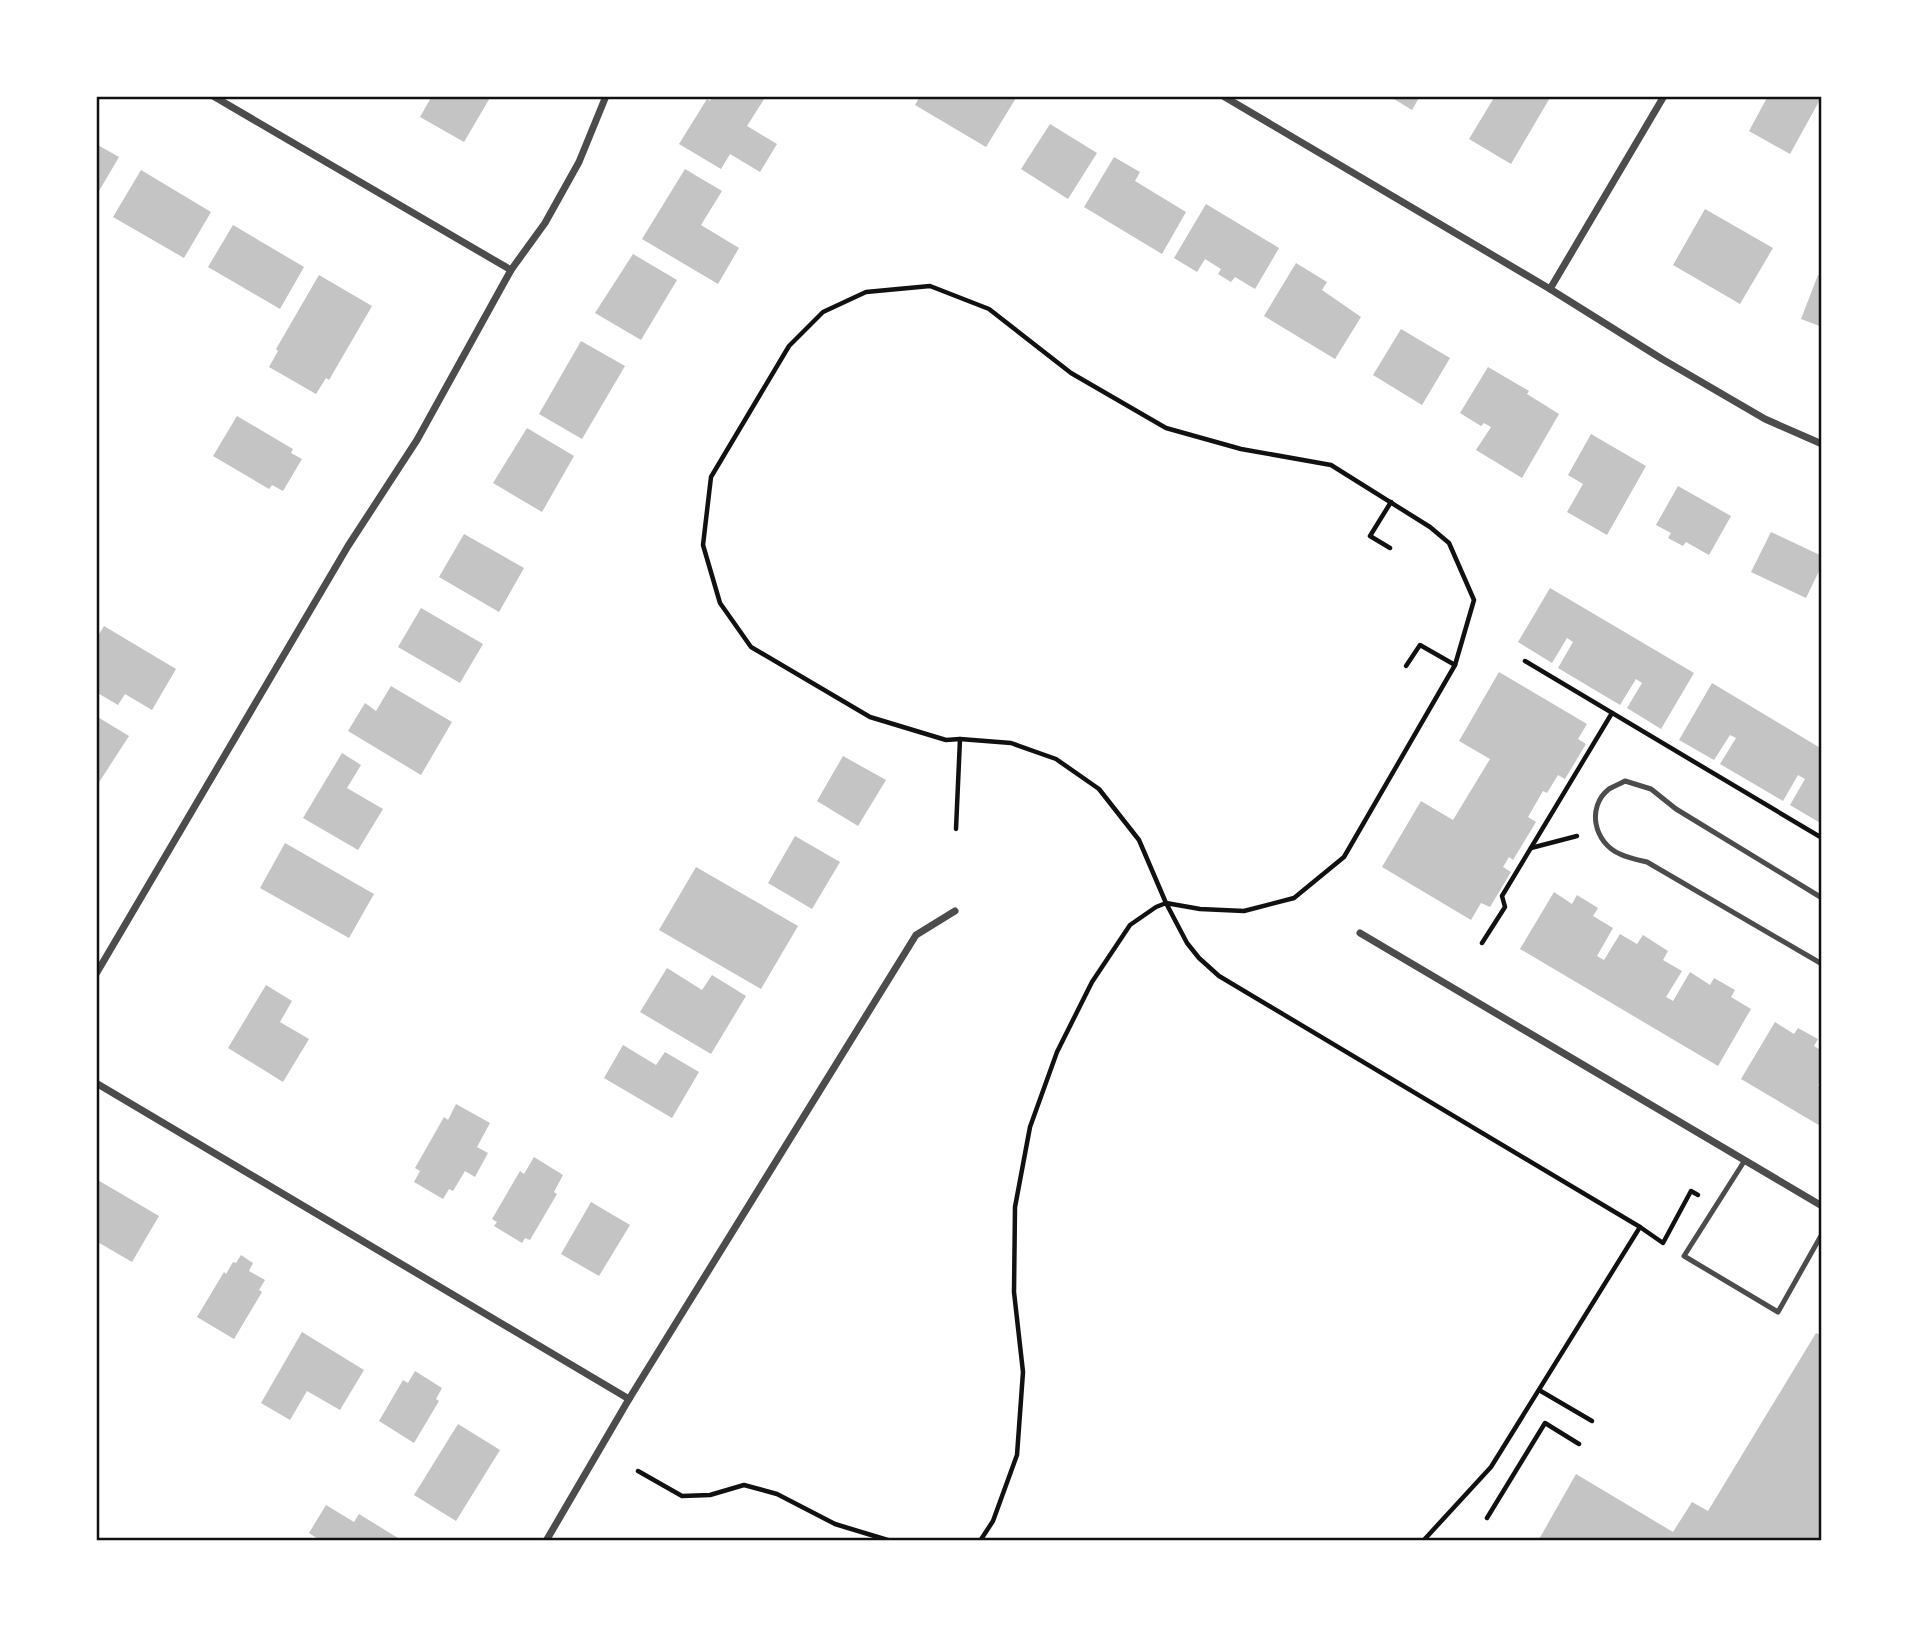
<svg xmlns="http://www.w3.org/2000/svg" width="1918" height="1637" font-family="'Nunito Sans',sans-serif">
  <rect width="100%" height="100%" fill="#fff"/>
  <g fill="#c4c4c4">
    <polygon points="432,96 491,96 464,142 420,117"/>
    <polygon points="713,96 766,96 747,126 777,144 760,172 730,154 721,169 679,144 707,99 710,101"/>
    <polygon points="920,96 1014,96 1016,98 986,147 915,105"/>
    <polygon points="1389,96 1420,96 1412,110"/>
    <polygon points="1495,96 1551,96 1511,164 1469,139"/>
    <polygon points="1768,96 1822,96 1790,154 1749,131"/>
    <polygon points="1050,124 1097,153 1068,199 1021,169"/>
    <polygon points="96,144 119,157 96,196"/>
    <polygon points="1114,157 1140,172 1135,181 1186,212 1162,254 1084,207"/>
    <polygon points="685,169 722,191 701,225 739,248 718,284 642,239"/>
    <polygon points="141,170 211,212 184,258 113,217"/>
    <polygon points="1206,204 1279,248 1255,289 1235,277 1231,282 1218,274 1221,269 1205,259 1197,272 1174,258"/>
    <polygon points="1705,209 1773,248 1740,304 1673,265"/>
    <polygon points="233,225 304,267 280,309 208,267"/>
    <polygon points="633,254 677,280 641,340 595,313"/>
    <polygon points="1296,263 1327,282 1322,290 1361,317 1335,359 1264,316"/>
    <polygon points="319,275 372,306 329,380 326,378 316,394 269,367 278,351 276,349"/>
    <polygon points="1818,275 1822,276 1822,327 1801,319"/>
    <polygon points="1401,329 1450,358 1422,405 1373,375"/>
    <polygon points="581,341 625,366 582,439 539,414"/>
    <polygon points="1488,367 1529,391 1527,394 1559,414 1522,478 1476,450 1491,427 1484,423 1481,426 1460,413"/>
    <polygon points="237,416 293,449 291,453 302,459 283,491 272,485 269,489 213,456"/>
    <polygon points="527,428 574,456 542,512 493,483"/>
    <polygon points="1591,434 1646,466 1607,535 1567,512 1583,484 1568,475"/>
    <polygon points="1678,486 1731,516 1709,555 1686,542 1683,546 1668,538 1671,533 1656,525"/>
    <polygon points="1771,532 1822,556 1822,565 1806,598 1751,572"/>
    <polygon points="464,534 524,568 499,612 439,577"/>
    <polygon points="1550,588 1694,673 1661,729 1627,708 1642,683 1636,679 1620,705 1558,668 1573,642 1567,638 1552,663 1518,642"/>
    <polygon points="421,608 483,644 460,683 398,647"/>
    <polygon points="104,626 176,669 152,710 125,694 118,705 96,692 96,639"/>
    <polygon points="1499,672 1587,724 1578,739 1586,744 1565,779 1558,775 1547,793 1543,791 1528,817 1536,822 1513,860 1509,857 1503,867 1511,872 1490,907 1481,903 1471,920 1382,867 1421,801 1453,820 1490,759 1459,741"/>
    <polygon points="1712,683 1822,749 1822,824 1790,805 1805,779 1798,775 1783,801 1720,764 1736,738 1730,735 1714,760 1679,740"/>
    <polygon points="391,686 452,722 421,775 348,731 365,703 376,711"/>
    <polygon points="96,716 129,736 96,787"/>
    <polygon points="342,753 361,765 347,788 383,809 358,850 303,818"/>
    <polygon points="843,756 886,780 858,826 817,801"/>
    <polygon points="795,836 840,862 812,909 768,883"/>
    <polygon points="285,843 374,894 349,938 260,888"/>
    <polygon points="696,867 798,926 761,989 659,930"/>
    <polygon points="1554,892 1572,904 1577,895 1598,908 1593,916 1613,928 1597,956 1604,960 1620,934 1637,944 1643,935 1668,951 1663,960 1682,971 1666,997 1673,1001 1690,972 1710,985 1714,978 1735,990 1731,997 1751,1009 1718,1066 1520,949"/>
    <polygon points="667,968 702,990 712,975 746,996 711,1054 640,1012"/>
    <polygon points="266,985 292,1001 280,1022 309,1039 283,1082 228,1048"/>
    <polygon points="1775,1022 1794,1034 1798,1028 1818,1039 1814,1046 1822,1051 1822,1079 1818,1085 1822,1088 1822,1127 1741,1079"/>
    <polygon points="623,1045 656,1065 665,1052 699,1072 672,1118 604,1078"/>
    <polygon points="456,1104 490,1123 477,1147 488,1153 475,1177 465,1171 453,1191 449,1189 443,1199 414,1182 420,1171 415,1168 444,1117 448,1120"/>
    <polygon points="534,1157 563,1175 554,1192 557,1194 530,1240 525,1238 522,1243 494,1226 497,1222 492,1219 520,1171 524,1174"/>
    <polygon points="96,1179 159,1216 132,1262 96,1241"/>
    <polygon points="591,1202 630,1225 599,1276 561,1254"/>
    <polygon points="241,1255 253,1263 249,1271 265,1280 259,1290 262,1292 234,1339 197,1317 224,1272 226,1274 233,1262 236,1263"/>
    <polygon points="302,1332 364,1370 340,1410 307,1391 290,1420 261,1403"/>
    <polygon points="1816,1333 1822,1336 1822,1541 1538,1541 1576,1474 1673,1532 1692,1502 1708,1511"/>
    <polygon points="415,1371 442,1388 436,1399 439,1401 414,1443 379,1421 403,1380 408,1383"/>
    <polygon points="458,1424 500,1450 456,1521 414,1495"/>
    <polygon points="326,1505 354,1522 359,1514 398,1538 397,1541 321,1541 309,1533"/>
  </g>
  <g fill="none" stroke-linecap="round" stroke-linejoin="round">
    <g stroke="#111" stroke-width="4.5">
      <polyline points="1390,548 1370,536 1391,502"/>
      <polyline points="1525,661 1822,838"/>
      <polyline points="1406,666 1420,645 1455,665"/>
      <polyline points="956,829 960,739"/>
      <polyline points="1531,848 1577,836"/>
      <polyline points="1482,943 1505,907 1502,896 1612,713"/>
      <polyline points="1640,1227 1663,1243 1691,1191 1698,1195"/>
      <polyline points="1539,1390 1592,1421"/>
      <polyline points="638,1471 682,1496 710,1495 744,1485 777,1494 835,1524 891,1541"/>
      <polyline points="1487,1518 1545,1423 1579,1444"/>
      <polyline points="980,1541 993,1521 1017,1455 1023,1372 1014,1292 1015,1207 1030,1127 1057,1052 1092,982 1130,925 1156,907 1166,903 1200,909 1244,911 1294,898 1344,857 1455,665 1474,600 1449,543 1430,527 1331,465 1241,449 1166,428 1071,373 989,309 930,286 866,292 823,312 789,346 711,477 703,545 720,603 751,647 870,717 946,740 960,739 1011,743 1056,759 1099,789 1139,840 1166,903 1187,943 1199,958 1219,976 1640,1227 1491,1467 1423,1541"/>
    </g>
    <g stroke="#4c4c4c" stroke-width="5">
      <path d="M1822,898L1676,809L1651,789L1625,781C1620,784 1614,786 1609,789C1586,807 1594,843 1620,854C1628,858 1638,860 1647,862L1822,964"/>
      <polyline points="1745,1160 1684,1256 1778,1312 1822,1234"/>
    </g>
    <g stroke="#4c4c4c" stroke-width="7">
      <polyline points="213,96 511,270"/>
      <polyline points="1223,96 1550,289 1662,359 1765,419 1822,444"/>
      <polyline points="1550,289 1664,96"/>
      <polyline points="1360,933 1822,1206"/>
      <polyline points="96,974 348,546 417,440 511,270 545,223 579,162 606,96"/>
      <polyline points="96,1083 629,1399"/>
      <polyline points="546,1541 629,1399 916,935 955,911"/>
    </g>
  </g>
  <rect width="1918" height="1637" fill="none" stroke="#ffffff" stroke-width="196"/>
  <rect x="98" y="98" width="1722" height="1441" fill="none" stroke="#111" stroke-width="2.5"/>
</svg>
